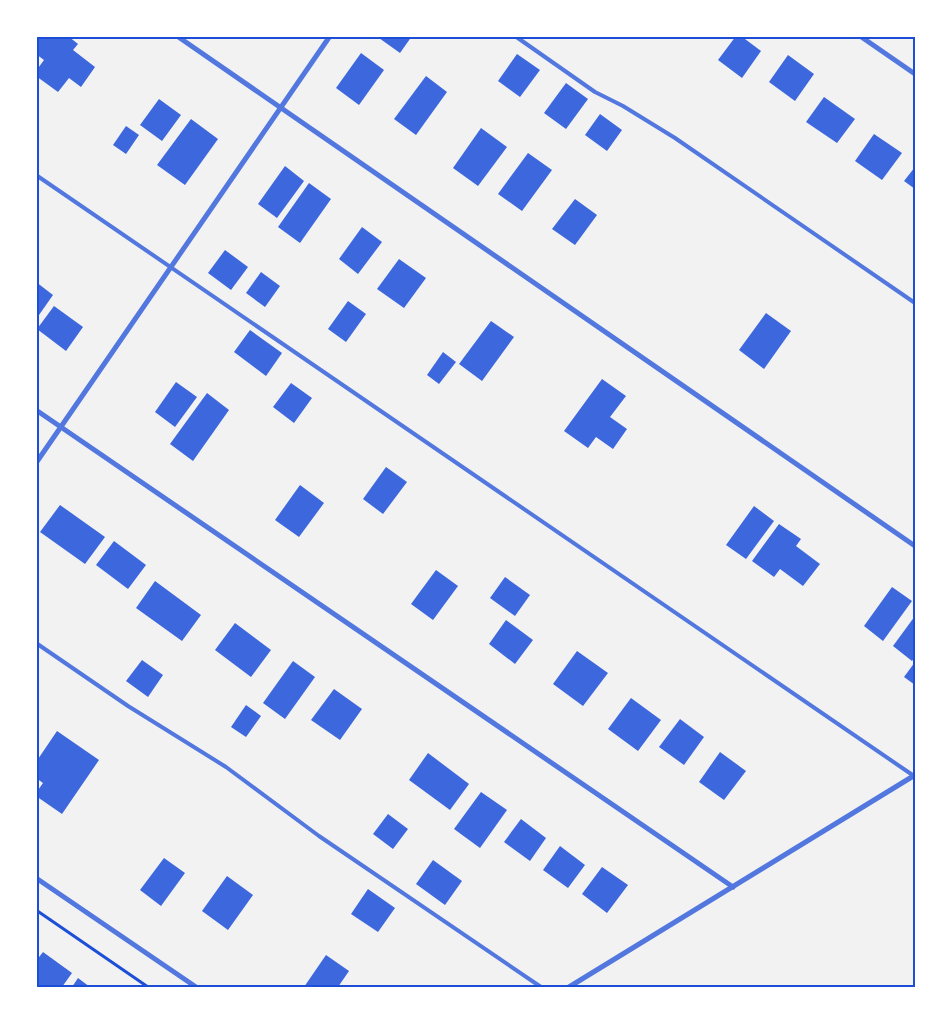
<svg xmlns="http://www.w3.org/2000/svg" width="951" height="1023" font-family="'Roboto Condensed',sans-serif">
  <rect width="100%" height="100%" fill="#f2f2f2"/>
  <g fill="#3d67dc">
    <polygon points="41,36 68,36 78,44 73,50 95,67 81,87 69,78 58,92 36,76 36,71 44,60 36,54 36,43"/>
    <polygon points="380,36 412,36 400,53 379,38"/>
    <polygon points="736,36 741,36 761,51 742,78 718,60"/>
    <polygon points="361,53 384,70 359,105 336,88"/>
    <polygon points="517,54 540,70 520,97 498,81"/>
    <polygon points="788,55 814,74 795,101 769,82"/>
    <polygon points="426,76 447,92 416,135 394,119"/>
    <polygon points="566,83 588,99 566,129 544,113"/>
    <polygon points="824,97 855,119 837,143 806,122"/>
    <polygon points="159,99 181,115 162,141 140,125"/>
    <polygon points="600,114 622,130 607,151 585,135"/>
    <polygon points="191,119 218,139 185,185 157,165"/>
    <polygon points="126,126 139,135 126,154 113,145"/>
    <polygon points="481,128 507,147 478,186 453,168"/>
    <polygon points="874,134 902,153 882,180 855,161"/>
    <polygon points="528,153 552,170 522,211 498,194"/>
    <polygon points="285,166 304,181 277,218 258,204"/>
    <polygon points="915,167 915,189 904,181"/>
    <polygon points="309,183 331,199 300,243 278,227"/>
    <polygon points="575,199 597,215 575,245 552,229"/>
    <polygon points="362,227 382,242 358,274 339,259"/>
    <polygon points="225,250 248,267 231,290 208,273"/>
    <polygon points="399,259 426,278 404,308 377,289"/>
    <polygon points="261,272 280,286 265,307 246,293"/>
    <polygon points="36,282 53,295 39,315 36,313"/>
    <polygon points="348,301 366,314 346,342 328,329"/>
    <polygon points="54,306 83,327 66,351 37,329"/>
    <polygon points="766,313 791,331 764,369 739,350"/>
    <polygon points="491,321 514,337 482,381 459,364"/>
    <polygon points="250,330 282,353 266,376 234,352"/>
    <polygon points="443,352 456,362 439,384 427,375"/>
    <polygon points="602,379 626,396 610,417 627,429 613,449 596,437 588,448 564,431"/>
    <polygon points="176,382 197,397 175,427 155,412"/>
    <polygon points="291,383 312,398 294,423 273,407"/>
    <polygon points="207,393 229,410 193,461 170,444"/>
    <polygon points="386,467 407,482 383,514 363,499"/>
    <polygon points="300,485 324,503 299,537 275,520"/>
    <polygon points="60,505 105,537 85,564 40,532"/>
    <polygon points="754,506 774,521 746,559 726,545"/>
    <polygon points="779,524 801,539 796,546 820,564 803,586 780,569 774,577 752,561"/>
    <polygon points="114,541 146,565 128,589 96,565"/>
    <polygon points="436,570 458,586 433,620 411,604"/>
    <polygon points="505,577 530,595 515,616 490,598"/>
    <polygon points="155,581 201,615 182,641 136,608"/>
    <polygon points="892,587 912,601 883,641 864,626"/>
    <polygon points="915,616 915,657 912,661 893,646"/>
    <polygon points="506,620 533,640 515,664 489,644"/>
    <polygon points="235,623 271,650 251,677 215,650"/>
    <polygon points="577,651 608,673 583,706 553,684"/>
    <polygon points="142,660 163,675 148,697 126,681"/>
    <polygon points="293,661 315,677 285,719 263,703"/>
    <polygon points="915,662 915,685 904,677"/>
    <polygon points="334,689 362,709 340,740 311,720"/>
    <polygon points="631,698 661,720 638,751 608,729"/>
    <polygon points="246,705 261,716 246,737 231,727"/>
    <polygon points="680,719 704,737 684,765 659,747"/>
    <polygon points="57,731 99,760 62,814 36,796 36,793 43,783 36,778 36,762"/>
    <polygon points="720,752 746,771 724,800 699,782"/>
    <polygon points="428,753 469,784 450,810 409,780"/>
    <polygon points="481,792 507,810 480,848 454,829"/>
    <polygon points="388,814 408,829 393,849 373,834"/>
    <polygon points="521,819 546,838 530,861 504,842"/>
    <polygon points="560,846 585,865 568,888 543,870"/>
    <polygon points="164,858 185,873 161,906 140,890"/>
    <polygon points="433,860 462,881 445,905 416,884"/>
    <polygon points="602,867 628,885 607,913 582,894"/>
    <polygon points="227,876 253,895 228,930 202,911"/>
    <polygon points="368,889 395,908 378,932 351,914"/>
    <polygon points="43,952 72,973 62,987 41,987 36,983 36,961"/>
    <polygon points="326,955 349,971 338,987 304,987"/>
    <polygon points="78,978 90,987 72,987"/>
  </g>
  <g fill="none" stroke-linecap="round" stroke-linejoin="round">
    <polyline stroke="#1d4ed8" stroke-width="3" points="36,910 148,987"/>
    <g stroke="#5277de" stroke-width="4">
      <polyline points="515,36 595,92 623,106 675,138 915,303"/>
      <polyline points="36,175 914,776"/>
      <polyline points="36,643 128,706 226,767 319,836 541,987"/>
    </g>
    <g stroke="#5277de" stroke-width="5">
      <polyline points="177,36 915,546"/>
      <polyline points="860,36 915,74"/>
      <polyline points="36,410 733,887"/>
      <polyline points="36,463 330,36"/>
      <polyline points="36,878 196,987"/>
      <polyline points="569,987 915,775"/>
    </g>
  </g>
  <rect width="951" height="1023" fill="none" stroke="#ffffff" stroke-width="75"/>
  <rect x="38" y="38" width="876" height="948" fill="none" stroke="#1d4ed8" stroke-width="2"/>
</svg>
